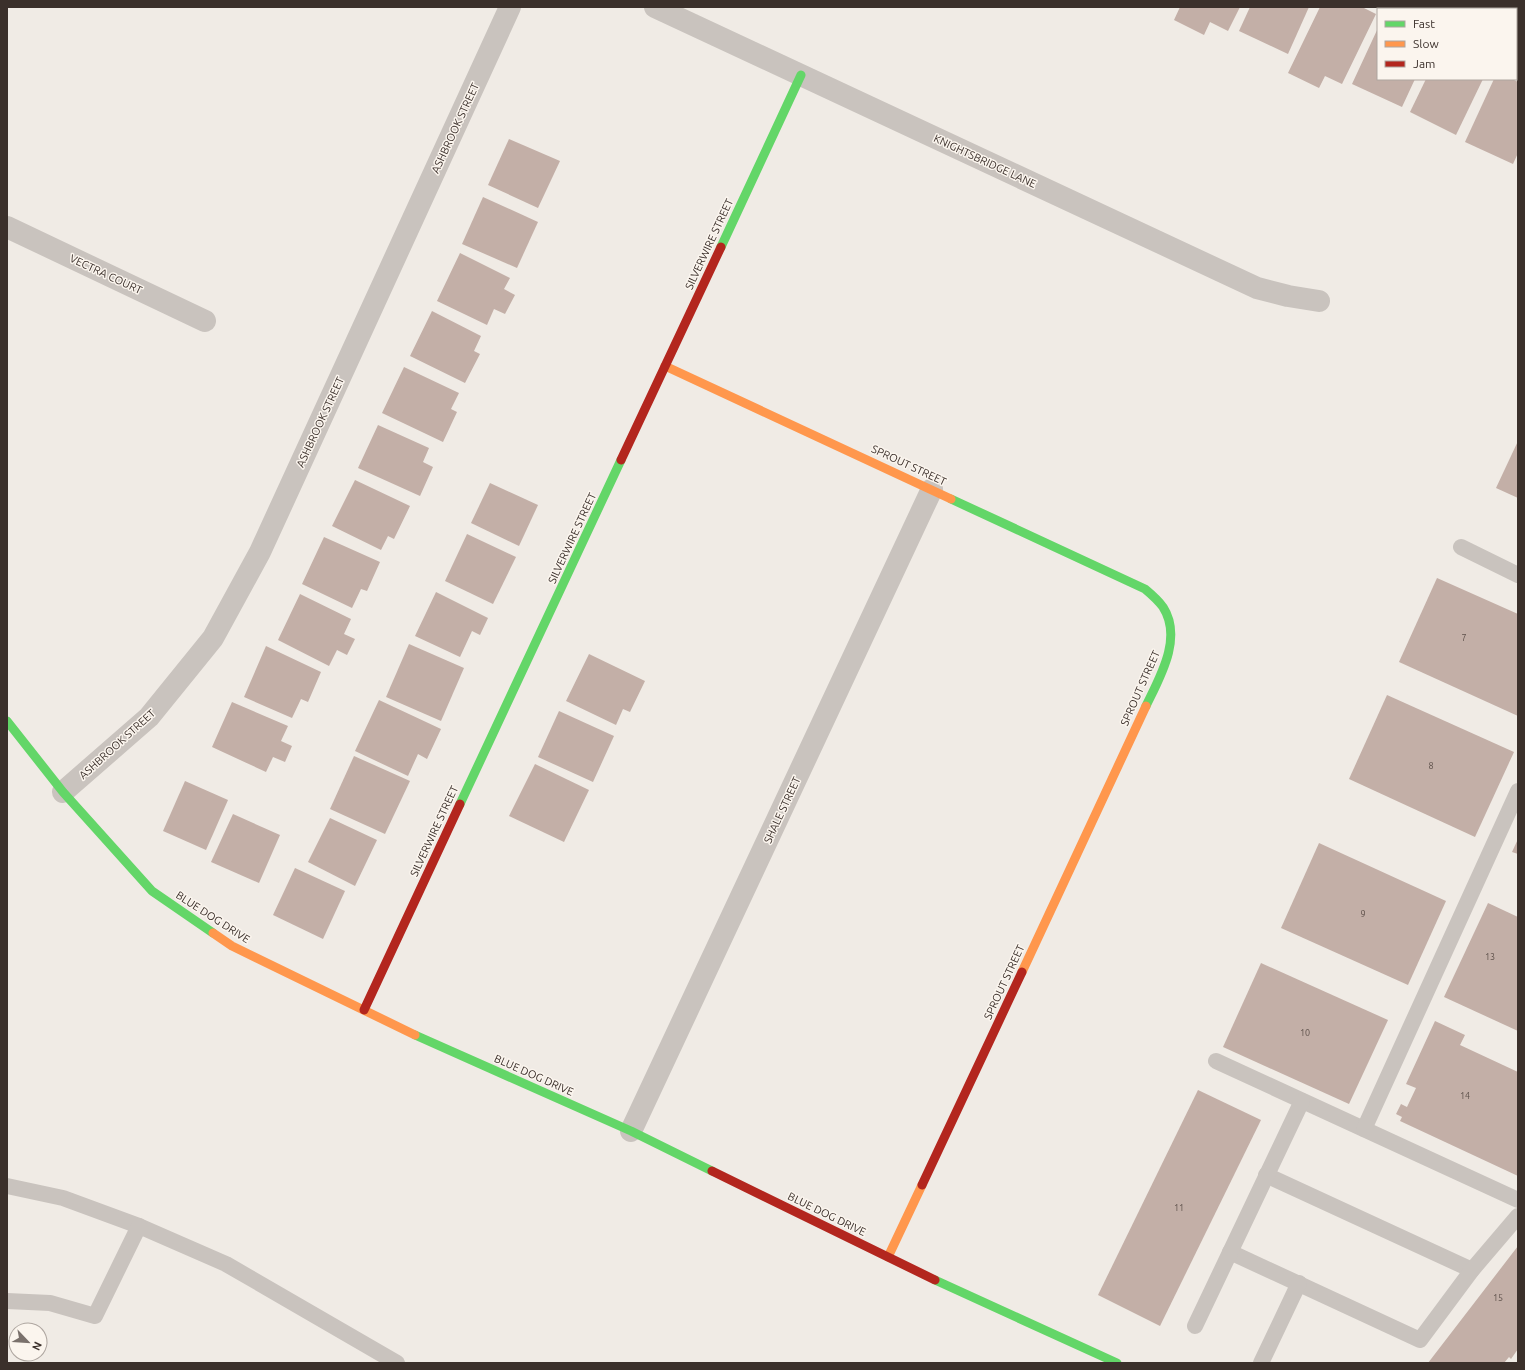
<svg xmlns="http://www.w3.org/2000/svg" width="1525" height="1370" font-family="Ubuntu,sans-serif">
  <rect width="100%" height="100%" fill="#f0ebe5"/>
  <g fill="#c3afa7">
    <polygon points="1180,7 1240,7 1228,31 1210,22 1204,35 1174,20"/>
    <polygon points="1250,7 1309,7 1288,54 1239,31"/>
    <polygon points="1320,7 1362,7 1376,14 1342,84 1325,76 1319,88 1288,73"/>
    <polygon points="1378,28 1378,79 1415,79 1402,107 1352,84"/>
    <polygon points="1426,79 1483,79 1456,135 1410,112"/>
    <polygon points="1494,79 1512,79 1518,82 1518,153 1513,164 1465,142"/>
    <polygon points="509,139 560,161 538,208 488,185"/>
    <polygon points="483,197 538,222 517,268 462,244"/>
    <polygon points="460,253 510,278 504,289 515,295 505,314 494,309 487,325 437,301"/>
    <polygon points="432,311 481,336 474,351 480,354 465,383 410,356"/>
    <polygon points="404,367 459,393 451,409 457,412 443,442 382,413"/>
    <polygon points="378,425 429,448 423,462 433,467 420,496 358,468"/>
    <polygon points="1518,441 1518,498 1496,488"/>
    <polygon points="355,480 410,506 394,539 388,536 381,550 332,526"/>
    <polygon points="490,483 538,505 519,546 471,523"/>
    <polygon points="467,534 516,557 493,604 445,581"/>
    <polygon points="324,537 380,562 367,591 361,589 352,608 302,584"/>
    <polygon points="1437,578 1518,614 1518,716 1399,662"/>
    <polygon points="436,592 488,618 480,635 472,631 460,657 415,636"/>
    <polygon points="300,594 351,619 344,634 355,639 347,655 337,650 329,666 278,640"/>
    <polygon points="409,644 464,668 441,721 386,697"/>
    <polygon points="266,646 321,672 308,702 301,699 292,718 244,697"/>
    <polygon points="589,654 645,681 630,712 623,709 616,725 566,701"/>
    <polygon points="1387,695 1514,752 1475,837 1349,779"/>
    <polygon points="379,700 441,729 427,759 418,754 408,776 355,751"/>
    <polygon points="232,702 288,726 281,741 292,746 285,762 273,757 266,772 212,747"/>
    <polygon points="559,711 614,736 593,782 538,757"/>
    <polygon points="354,756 410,781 385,834 330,809"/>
    <polygon points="535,764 589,790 564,842 509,816"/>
    <polygon points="185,781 228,800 206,850 163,831"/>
    <polygon points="233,814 280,835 259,883 211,862"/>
    <polygon points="330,818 377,840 355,886 308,862"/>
    <polygon points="1518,839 1518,854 1512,852"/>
    <polygon points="1319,843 1446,901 1408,985 1281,928"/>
    <polygon points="295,868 345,891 323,939 273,915"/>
    <polygon points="1488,903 1518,917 1518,1031 1444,997"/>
    <polygon points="1261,963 1388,1020 1349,1104 1223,1047"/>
    <polygon points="1435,1021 1465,1035 1460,1045 1518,1072 1518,1176 1400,1121 1402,1117 1396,1114 1401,1104 1407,1107 1416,1088 1406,1084"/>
    <polygon points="1198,1090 1261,1120 1160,1326 1098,1295"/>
    <polygon points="1518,1246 1518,1349 1511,1359 1509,1357 1504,1363 1428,1363"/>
  </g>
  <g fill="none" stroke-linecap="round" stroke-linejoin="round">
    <g stroke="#c9c3be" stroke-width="16">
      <polyline points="1461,547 1518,575"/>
      <polyline points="1216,1061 1518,1200"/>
      <polyline points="1364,1129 1518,791"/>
      <polyline points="1266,1175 1472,1270"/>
      <polyline points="7,1186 63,1198 139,1226 226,1264 397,1363"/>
      <polyline points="1230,1252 1420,1340 1472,1270 1518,1216"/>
      <polyline points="7,1301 50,1303 95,1316 139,1226"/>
      <polyline points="1195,1326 1302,1101"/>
      <polyline points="1261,1363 1299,1283"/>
    </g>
    <g stroke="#c9c3be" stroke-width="22">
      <polyline points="655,7 1257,288 1288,296 1319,301"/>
      <polyline points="1475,7 1479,9"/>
      <polyline points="1516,26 1518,27"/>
      <polyline points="7,227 205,321"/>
      <polyline points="63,792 149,717 213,638 260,552 510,7"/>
      <polyline points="631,1131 932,489"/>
    </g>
    <g stroke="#63d668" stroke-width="9">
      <polyline points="721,247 801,75"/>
      <path d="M951,499L1145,589C1151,594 1158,600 1163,607C1183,638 1160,677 1146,706"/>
      <polyline points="7,721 63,792 152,891 213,933"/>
      <polyline points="460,804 621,460"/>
      <polyline points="415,1035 631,1131 712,1171"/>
      <polyline points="935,1280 1117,1363"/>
    </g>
    <g stroke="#ff974d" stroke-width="9">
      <polyline points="665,366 951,499"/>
      <polyline points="213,933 232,946 415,1035"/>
      <polyline points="1022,972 1146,706"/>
      <polyline points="888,1257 922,1185"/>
    </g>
    <g stroke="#b3261e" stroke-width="9">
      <polyline points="621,460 721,247"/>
      <polyline points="364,1010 460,804"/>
      <polyline points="712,1171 935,1280"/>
      <polyline points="922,1185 1022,972"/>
    </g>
  </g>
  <g text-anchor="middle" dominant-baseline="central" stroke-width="3" stroke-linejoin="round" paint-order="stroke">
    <g font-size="9" fill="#5d504a">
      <text x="1464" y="638">7</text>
      <text x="1431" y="766">8</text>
      <text x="1363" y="914">9</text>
      <text x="1490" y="957">13</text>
      <text x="1305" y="1033">10</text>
      <text x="1465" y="1096">14</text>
      <text x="1179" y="1208">11</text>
      <text x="1498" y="1298">15</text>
    </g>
    <g font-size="11" fill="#3b302b" stroke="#fbf5ee">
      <text transform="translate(455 128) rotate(-65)">ASHBROOK STREET</text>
      <text transform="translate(985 161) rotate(25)">KNIGHTSBRIDGE LANE</text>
      <text transform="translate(709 244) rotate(-65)">SILVERWIRE STREET</text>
      <text transform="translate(106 274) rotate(25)">VECTRA COURT</text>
      <text transform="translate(320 422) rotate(-65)">ASHBROOK STREET</text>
      <text transform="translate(909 465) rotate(25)">SPROUT STREET</text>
      <text transform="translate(572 538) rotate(-65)">SILVERWIRE STREET</text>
      <text transform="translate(1140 688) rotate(-66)">SPROUT STREET</text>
      <text transform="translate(117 744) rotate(-42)">ASHBROOK STREET</text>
      <text transform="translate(782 810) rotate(-65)">SHALE STREET</text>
      <text transform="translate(434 831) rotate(-65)">SILVERWIRE STREET</text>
      <text transform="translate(213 917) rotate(33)">BLUE DOG DRIVE</text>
      <text transform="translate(1004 982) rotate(-65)">SPROUT STREET</text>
      <text transform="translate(534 1075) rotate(24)">BLUE DOG DRIVE</text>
      <text transform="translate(827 1214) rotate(26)">BLUE DOG DRIVE</text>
    </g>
  </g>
  <rect width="1525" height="1370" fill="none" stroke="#3b302b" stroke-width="16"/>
  <rect x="1377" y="8" width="140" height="72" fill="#fbf5ee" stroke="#aea6a0"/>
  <rect x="1385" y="21" width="20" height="6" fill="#63d668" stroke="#aea6a0"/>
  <text x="1413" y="28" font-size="12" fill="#3b302b">Fast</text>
  <rect x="1385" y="41" width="20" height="6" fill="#ff974d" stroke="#aea6a0"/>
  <text x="1413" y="48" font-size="12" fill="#3b302b">Slow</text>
  <rect x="1385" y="61" width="20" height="6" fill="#b3261e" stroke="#aea6a0"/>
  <text x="1413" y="68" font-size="12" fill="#3b302b">Jam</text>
  <g transform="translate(28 1342) rotate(115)"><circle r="19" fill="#fbf5ee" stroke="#aea6a0"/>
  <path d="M0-3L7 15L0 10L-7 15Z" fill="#7a716c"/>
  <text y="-6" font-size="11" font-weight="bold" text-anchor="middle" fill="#3b302b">N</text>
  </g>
</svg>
